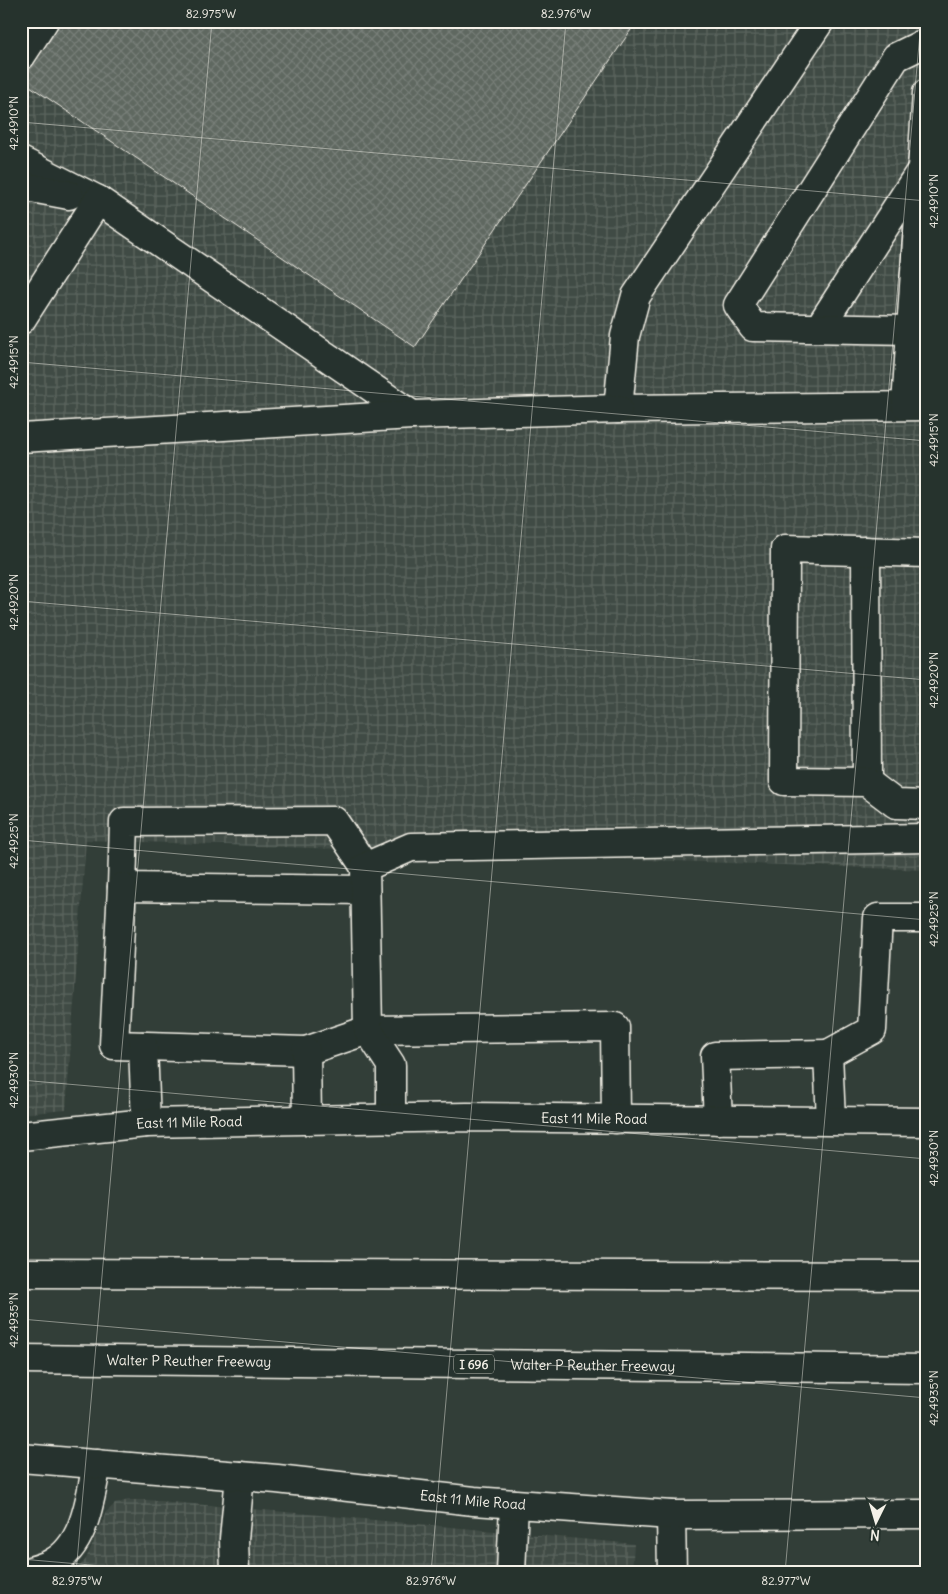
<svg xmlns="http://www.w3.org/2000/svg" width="948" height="1594" font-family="Delius,sans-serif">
  <defs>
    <pattern id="industrial-grid" width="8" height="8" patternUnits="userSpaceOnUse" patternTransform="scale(1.25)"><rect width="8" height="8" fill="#404b44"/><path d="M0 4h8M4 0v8" fill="none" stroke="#5c655f"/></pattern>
    <pattern id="building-cross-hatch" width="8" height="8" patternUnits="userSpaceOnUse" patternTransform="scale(1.25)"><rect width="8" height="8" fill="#5f6861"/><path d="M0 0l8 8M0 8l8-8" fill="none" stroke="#777e78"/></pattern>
  </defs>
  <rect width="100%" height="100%" fill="#323e38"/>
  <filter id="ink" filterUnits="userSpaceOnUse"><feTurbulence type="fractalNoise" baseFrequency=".02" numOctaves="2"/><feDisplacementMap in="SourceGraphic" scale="10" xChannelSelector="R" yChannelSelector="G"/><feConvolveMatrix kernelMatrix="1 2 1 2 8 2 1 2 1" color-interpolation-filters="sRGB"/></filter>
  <g filter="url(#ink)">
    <g fill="url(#industrial-grid)">
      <polygon points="31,21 927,21 927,870 86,840 66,1110 21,1114 21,35"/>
      <polygon points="128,1500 148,1500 320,1515 634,1544 632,1573 74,1573 86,1559 106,1512 115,1504"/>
    </g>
    <polygon fill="url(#building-cross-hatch)" stroke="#f4f1e8" points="55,21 637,21 415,347 21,80 21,71"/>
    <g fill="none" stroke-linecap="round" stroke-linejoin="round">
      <g stroke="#f4f1e8" stroke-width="31">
        <g id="minor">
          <polyline points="820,21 636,296 625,336 618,409 927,406"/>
          <polyline points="21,56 44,21"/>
          <polyline points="21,161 98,200"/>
          <polyline points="21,186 69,195"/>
          <polyline points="21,320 98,200 412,415"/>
          <polyline points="819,328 920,172"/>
          <polyline points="910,330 753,327 738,305 896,57 927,42"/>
          <polyline points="906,405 927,93"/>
          <polyline points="21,438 412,415 618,409"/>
          <polyline points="866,551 867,782"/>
          <polyline points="927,553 785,549 784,781 867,782 896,804 927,805"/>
          <polyline points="365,867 334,821 124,822 122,887 365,890"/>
          <polyline points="122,887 114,1045 306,1051 368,1030 615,1027 616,1119"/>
          <polyline points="143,1046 146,1123"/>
          <polyline points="306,1051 307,1120"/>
          <polyline points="828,1054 872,1030 878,918 927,918"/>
          <polyline points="391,1119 391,1065 368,1030 365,867 411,847 927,838"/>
          <polyline points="718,1120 715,1056 828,1054 831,1120"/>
          <polyline points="671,1515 672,1573"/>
          <path d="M23,1573C32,1570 44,1568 52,1563C86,1545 90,1497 97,1464"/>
          <polyline points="235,1573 234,1539 240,1476"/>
          <polyline points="511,1573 514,1504"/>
        </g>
      </g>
      <g stroke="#f4f1e8" stroke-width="31">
        <g id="major">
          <path id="s1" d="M21,1136L146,1123L467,1117L927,1122"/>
          <path id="s2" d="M21,1458L277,1479L474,1501L671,1515L927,1514"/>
        </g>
      </g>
      <g stroke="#f4f1e8" stroke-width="31">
        <g id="highway">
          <polyline points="21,1273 927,1276"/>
          <path id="s3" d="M21,1359L927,1369"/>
        </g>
      </g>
      <use href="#minor" stroke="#26332d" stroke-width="28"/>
      <use href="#major" stroke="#26332d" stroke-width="28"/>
      <use href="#highway" stroke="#26332d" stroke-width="28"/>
    </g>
  </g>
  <path fill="none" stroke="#f4f1e8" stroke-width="1" stroke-opacity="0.45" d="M21,122L927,201M21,362L927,441M21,601L927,680M21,840L927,920M21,1080L927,1159M21,1319L927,1398M21,1559L183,1573M76,1573L212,21M431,1573L566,21M785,1573L921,21"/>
  <g text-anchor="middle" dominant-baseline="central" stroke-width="4" stroke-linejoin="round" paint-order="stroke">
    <rect fill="#26332d" stroke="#b6b8b0" stroke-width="1" x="454" y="1354.5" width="40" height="19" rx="4"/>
    <g font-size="12" font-weight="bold" fill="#f4f1e8">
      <text x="474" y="1364">I 696</text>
    </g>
    <g font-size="14" fill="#f4f1e8" stroke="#26332d">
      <text stroke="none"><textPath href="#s1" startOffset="574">East 11 Mile Road</textPath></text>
      <text stroke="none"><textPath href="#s1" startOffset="169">East 11 Mile Road</textPath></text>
      <text stroke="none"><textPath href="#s3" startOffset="168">Walter P Reuther Freeway</textPath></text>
      <text stroke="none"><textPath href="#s3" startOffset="572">Walter P Reuther Freeway</textPath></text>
      <text stroke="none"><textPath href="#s2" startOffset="454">East 11 Mile Road</textPath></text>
    </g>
  </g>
  <rect width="948" height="1594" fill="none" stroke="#26332d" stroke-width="55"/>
  <g transform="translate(876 1522) rotate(185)" stroke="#26332d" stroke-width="4" paint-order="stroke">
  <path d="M0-4L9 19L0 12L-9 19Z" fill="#f4f1e8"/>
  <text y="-8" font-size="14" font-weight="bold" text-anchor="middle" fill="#f4f1e8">N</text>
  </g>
  <rect x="28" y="28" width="892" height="1538" fill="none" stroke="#f4f1e8" stroke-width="2"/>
  <g font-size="12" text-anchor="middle" fill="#f4f1e8">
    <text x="211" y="18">82.975°W</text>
    <text x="566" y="18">82.976°W</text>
    <text transform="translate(14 123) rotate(-90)" y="4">42.4910°N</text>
    <text transform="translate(934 201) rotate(-90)" y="4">42.4910°N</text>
    <text transform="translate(14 362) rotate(-90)" y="4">42.4915°N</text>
    <text transform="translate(934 440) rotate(-90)" y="4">42.4915°N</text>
    <text transform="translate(14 602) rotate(-90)" y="4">42.4920°N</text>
    <text transform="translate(934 680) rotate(-90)" y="4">42.4920°N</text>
    <text transform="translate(14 841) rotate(-90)" y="4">42.4925°N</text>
    <text transform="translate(934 919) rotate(-90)" y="4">42.4925°N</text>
    <text transform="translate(14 1080) rotate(-90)" y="4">42.4930°N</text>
    <text transform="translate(934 1158) rotate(-90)" y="4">42.4930°N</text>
    <text transform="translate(14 1320) rotate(-90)" y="4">42.4935°N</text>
    <text transform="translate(934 1398) rotate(-90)" y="4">42.4935°N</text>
    <text x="77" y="1585">82.975°W</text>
    <text x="431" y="1585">82.976°W</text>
    <text x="786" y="1585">82.977°W</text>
  </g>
</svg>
